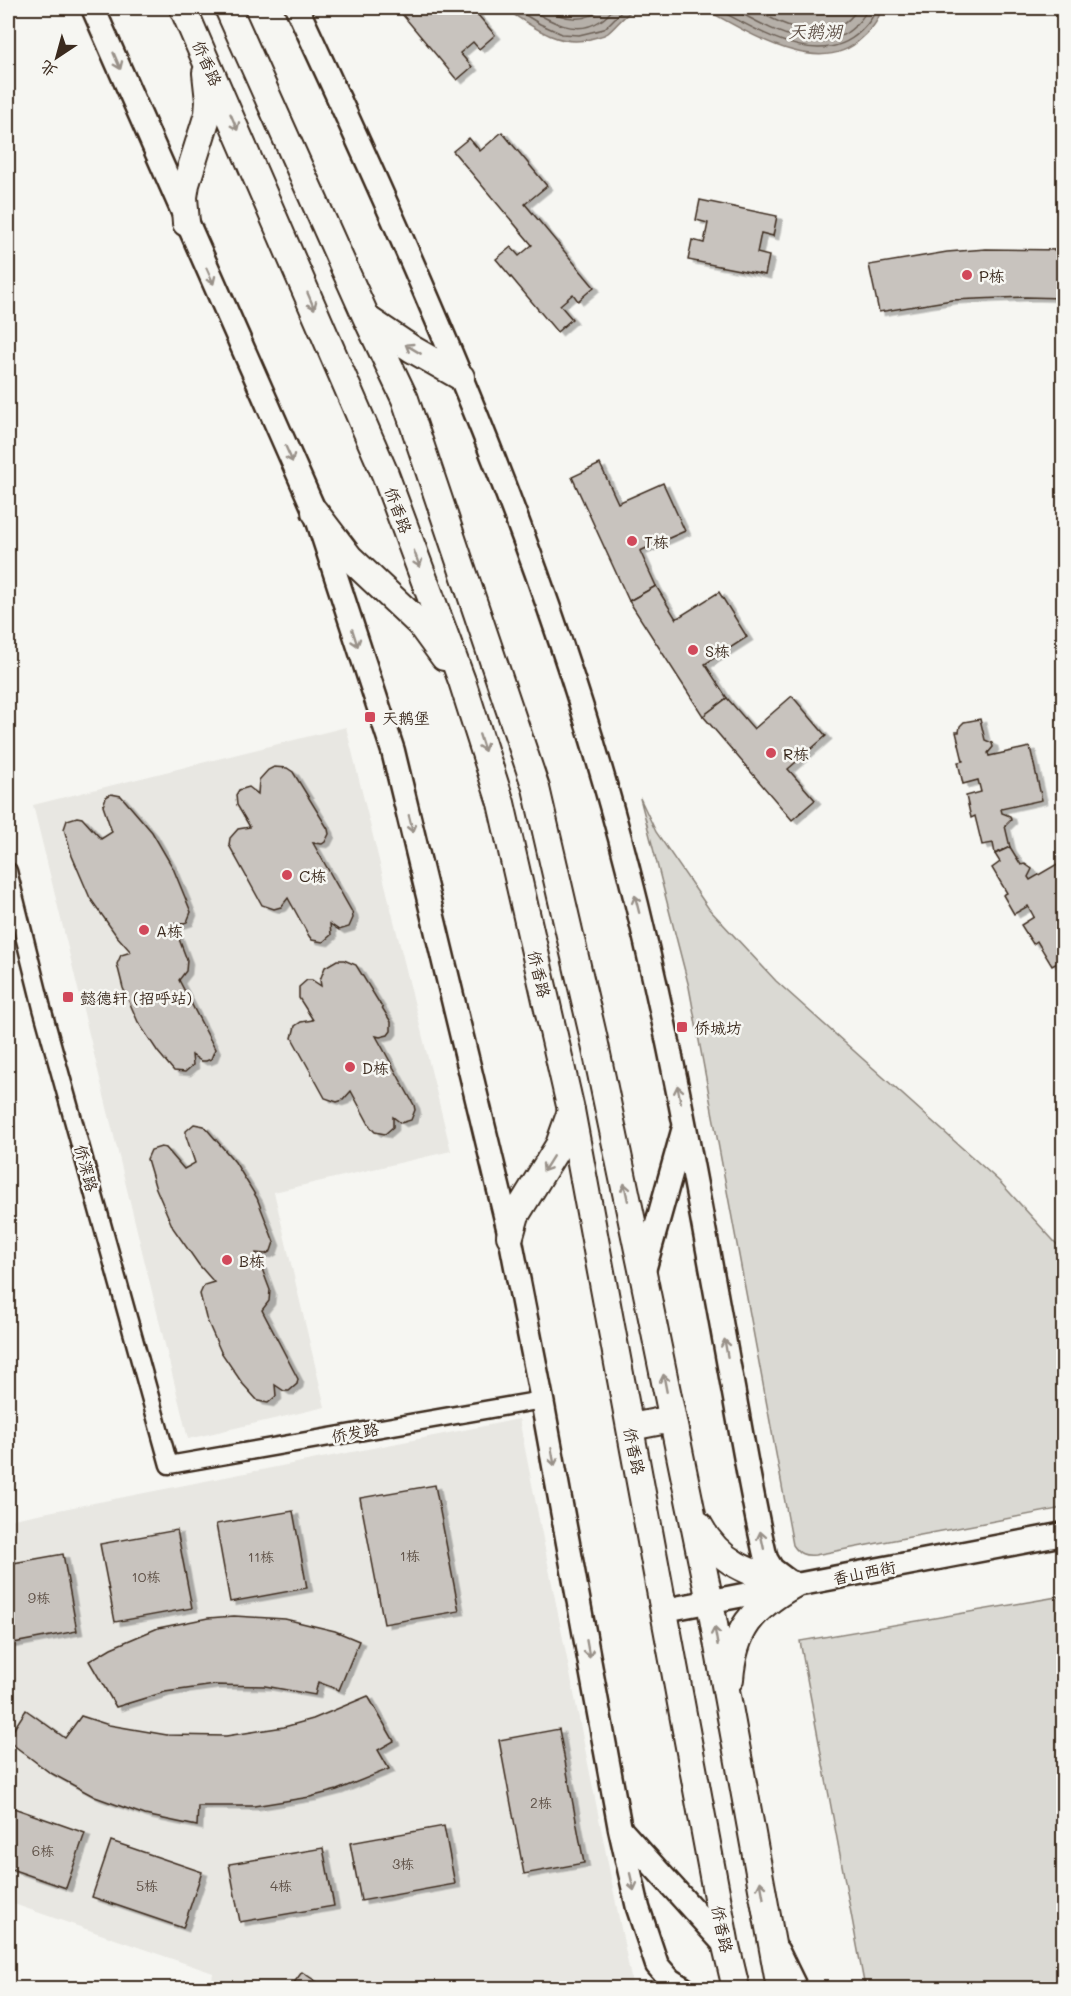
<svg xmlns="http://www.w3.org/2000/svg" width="1071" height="1996" font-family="Mali,'LXGW WenKai TC',sans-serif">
  <defs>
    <filter id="shadow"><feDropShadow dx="5.5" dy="3.5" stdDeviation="0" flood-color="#0004"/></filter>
  </defs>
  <rect width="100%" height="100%" fill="#f6f6f2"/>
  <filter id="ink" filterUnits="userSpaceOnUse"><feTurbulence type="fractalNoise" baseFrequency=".0167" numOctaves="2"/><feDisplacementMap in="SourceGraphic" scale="12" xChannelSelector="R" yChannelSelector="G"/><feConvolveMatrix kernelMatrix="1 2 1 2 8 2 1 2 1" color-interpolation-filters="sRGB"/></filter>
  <g filter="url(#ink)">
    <g fill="#e8e7e2">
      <polygon points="346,727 451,1151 274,1192 325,1407 188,1439 33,805"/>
      <polygon points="519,1419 633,1988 211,1988 213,1973 8,1902 8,1520"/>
    </g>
    <g fill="#dad9d3" stroke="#8a8278" stroke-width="1.5">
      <path d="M640,798L656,832L709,909L776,981L1000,1182L1063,1251V1508L815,1555C804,1556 799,1554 793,1545L689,987Z"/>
      <polygon points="1063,1596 1063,1988 865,1988 800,1641"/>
    </g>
    <g fill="#b6b0a9" stroke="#857a71" stroke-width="1.5">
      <path d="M504,8H637C625,13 618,25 608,33C604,36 596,37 590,39C558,48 530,25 504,8Z"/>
      <path d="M703,8H880C881,19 871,30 862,38C819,81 745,30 703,8Z"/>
    </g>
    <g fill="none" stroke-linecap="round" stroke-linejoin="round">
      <g stroke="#6c6056" stroke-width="1.5">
        <polyline points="514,8 540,24 562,34 579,35 604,29 625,8"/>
        <path d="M528,8C549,21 576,37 600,21C606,18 610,12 614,8"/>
        <path d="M545,8C563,19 585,24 602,8"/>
        <path d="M715,8C757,29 819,72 861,31C867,25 875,16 875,8"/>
        <path d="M731,8C766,26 820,61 855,26C860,21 866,15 867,8"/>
        <path d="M751,8C786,26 831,51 858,8"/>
      </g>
    </g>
    <g fill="#c8c3be" stroke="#3b2a1e" stroke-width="1.5" filter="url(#shadow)">
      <polygon points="397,8 472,8 495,35 479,49 473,42 460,53 472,67 457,80"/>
      <polygon points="502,132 547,186 525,204 594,287 578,301 573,294 560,305 572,319 557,332 496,259 511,247 519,256 532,245 453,151 469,138 480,151"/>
      <polygon points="700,200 777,216 773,236 761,233 757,253 769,256 765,275 688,260 692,240 704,243 708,223 696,220"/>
      <polygon points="986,249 1064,250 1063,298 1025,297 952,300 879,312 869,265 947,252"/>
      <polygon points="600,464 618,503 663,483 685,531 640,551 656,586 629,601 572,477"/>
      <polygon points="656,586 676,619 719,592 747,637 705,664 727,698 703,716 629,601"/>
      <polygon points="792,696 826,736 788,769 815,800 792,820 703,716 727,698 754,729"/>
      <polygon points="980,719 985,740 992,743 993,747 988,753 989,756 1030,747 1042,800 1001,809 1002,813 1010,816 1011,820 1005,826 1010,847 995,854 993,843 982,845 975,816 971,818 966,796 981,792 978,780 963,784 958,762 963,761 956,732 959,732 960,726 964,722"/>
      <polygon points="274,767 287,768 293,772 328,829 329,834 325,842 322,844 313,843 352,912 353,918 349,927 339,930 330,924 331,935 323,942 312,940 309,936 288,898 281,907 274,909 262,905 229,845 230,838 238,829 250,827 237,805 236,795 239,790 249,787 258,794 259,780 268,770"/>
      <polygon points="111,794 121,796 152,832 173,868 191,912 187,922 178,925 173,923 187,960 186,971 179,980 215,1049 211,1059 206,1061 201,1061 192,1055 193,1065 185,1072 174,1071 158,1052 138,1022 123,988 117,964 121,955 131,952 116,935 90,898 72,856 64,829 67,820 77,817 82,818 101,839 112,832 103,806 106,797"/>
      <polygon points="1010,847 1021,865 1025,864 1032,869 1028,877 1030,880 1064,860 1064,923 1059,926 1061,929 1064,929 1064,964 1061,961 1052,966 1037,941 1033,944 1021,925 1034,917 1028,906 1014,914 1003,895 1007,893 992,868 1000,862 995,854"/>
      <polygon points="337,960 344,960 356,965 391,1022 391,1031 388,1035 380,1037 376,1036 414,1105 415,1110 411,1120 401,1123 393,1117 393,1127 385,1134 375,1132 371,1128 351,1091 343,1100 337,1102 325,1098 292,1038 295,1026 301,1022 313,1020 299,998 299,987 307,980 312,980 321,986 320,980 325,967"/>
      <polygon points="194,1124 204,1126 235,1162 257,1198 274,1242 271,1251 266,1254 256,1253 270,1290 269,1301 262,1310 298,1379 297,1384 289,1391 284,1391 275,1385 276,1396 268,1403 258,1401 242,1383 221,1352 206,1318 200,1294 204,1285 214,1282 199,1265 173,1228 155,1186 147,1159 151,1150 161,1147 166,1148 184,1169 195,1163 186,1136 186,1131"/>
      <polygon points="435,1485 459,1611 384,1624 360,1498"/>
      <polygon points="293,1511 307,1588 230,1602 216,1524"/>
      <polygon points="177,1530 192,1608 115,1622 100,1544"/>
      <polygon points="63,1554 77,1631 8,1644 8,1564"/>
      <polygon points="234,1616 285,1619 335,1631 359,1641 339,1690 318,1682 315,1695 265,1686 215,1685 165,1692 116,1707 89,1661 111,1648 158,1628 208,1618"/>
      <polygon points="368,1696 394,1741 378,1750 389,1769 337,1790 310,1797 254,1806 198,1806 197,1826 145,1815 95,1797 49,1772 8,1741 8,1738 26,1710 65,1738 81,1716 109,1725 167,1735 226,1736 284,1727 313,1719"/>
      <polygon points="559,1729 584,1863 524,1874 499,1740"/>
      <polygon points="8,1806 85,1833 66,1888 8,1868"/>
      <polygon points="444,1826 455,1884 361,1901 350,1843"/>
      <polygon points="111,1841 202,1872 183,1928 92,1897"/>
      <polygon points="323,1848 334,1906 240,1922 229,1864"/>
      <polygon points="302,1972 326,1988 290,1988"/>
    </g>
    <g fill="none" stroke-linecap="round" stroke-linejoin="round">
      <g stroke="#3b2a1e" stroke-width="21">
        <g id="street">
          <polyline points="8,871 42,1008 169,1465 542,1400"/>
          <polyline points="780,1949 799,1988"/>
        </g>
      </g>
      <g stroke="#3b2a1e" stroke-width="27">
        <g id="secondary">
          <polyline points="93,8 315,512 393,751 510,1236 542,1400 620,1829 638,1908 657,1965 670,1980 683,1988"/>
          <path d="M297,8C427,287 552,570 628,869C670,1033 699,1200 729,1366C741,1430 751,1495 766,1559L772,1569L792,1584"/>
          <polyline points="643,1274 683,1131"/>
          <polyline points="665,1610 1064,1534"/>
          <polyline points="621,1830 726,1946"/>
        </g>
      </g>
      <g stroke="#3b2a1e" stroke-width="30">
        <g id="primary">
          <polyline points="183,8 385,474 462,681 501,803 571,1110 726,1946 736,1988"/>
          <polyline points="228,8 367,319 405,399 536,788 593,1035 643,1274 710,1602 780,1988"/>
          <polyline points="186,223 184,197 186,184 208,114 209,101 206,73"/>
          <polyline points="369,320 412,349 461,377"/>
          <polyline points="315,512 350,558 420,624 444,657"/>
          <polyline points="510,1236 516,1215 559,1145 571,1111"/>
          <polyline points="631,1427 672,1419"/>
          <path d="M699,1525C721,1566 751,1573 793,1585"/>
          <path d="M730,1679C734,1629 752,1609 793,1585"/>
        </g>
      </g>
      <use href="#street" stroke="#f6f6f2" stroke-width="16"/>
      <use href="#secondary" stroke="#f6f6f2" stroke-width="22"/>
      <use href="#primary" stroke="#f6f6f2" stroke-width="26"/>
    </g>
    <defs><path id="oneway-shaft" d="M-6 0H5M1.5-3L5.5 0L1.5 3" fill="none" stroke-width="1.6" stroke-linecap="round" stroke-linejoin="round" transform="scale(1.5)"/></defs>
    <g stroke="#989088">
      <use href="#oneway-shaft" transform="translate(117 61) rotate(67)"/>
      <use href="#oneway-shaft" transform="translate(234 122) rotate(67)"/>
      <use href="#oneway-shaft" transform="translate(210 276) rotate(66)"/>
      <use href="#oneway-shaft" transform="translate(311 301) rotate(67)"/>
      <use href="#oneway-shaft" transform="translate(413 349) rotate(-149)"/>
      <use href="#oneway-shaft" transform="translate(289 454) rotate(66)"/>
      <use href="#oneway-shaft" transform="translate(417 559) rotate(70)"/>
      <use href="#oneway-shaft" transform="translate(355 638) rotate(72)"/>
      <use href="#oneway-shaft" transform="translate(482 743) rotate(72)"/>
      <use href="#oneway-shaft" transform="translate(411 824) rotate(76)"/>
      <use href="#oneway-shaft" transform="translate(637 904) rotate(-104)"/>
      <use href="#oneway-shaft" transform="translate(679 1094) rotate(-101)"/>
      <use href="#oneway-shaft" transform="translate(548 1164) rotate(122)"/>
      <use href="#oneway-shaft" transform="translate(626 1192) rotate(-102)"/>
      <use href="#oneway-shaft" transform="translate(726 1348) rotate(-100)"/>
      <use href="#oneway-shaft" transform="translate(665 1383) rotate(-101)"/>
      <use href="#oneway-shaft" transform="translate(553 1457) rotate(80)"/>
      <use href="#oneway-shaft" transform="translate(762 1540) rotate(-102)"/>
      <use href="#oneway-shaft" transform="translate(716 1636) rotate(-100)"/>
      <use href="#oneway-shaft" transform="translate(588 1649) rotate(80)"/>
      <use href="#oneway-shaft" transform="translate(632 1882) rotate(77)"/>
      <use href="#oneway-shaft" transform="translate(762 1890) rotate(-100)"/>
    </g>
  </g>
  <g fill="#d1495b" stroke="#f6f6f2" stroke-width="2">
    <circle cx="967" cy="275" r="6"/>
    <circle cx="632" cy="541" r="6"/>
    <circle cx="693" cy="650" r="6"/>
    <rect x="364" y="711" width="12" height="12" rx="3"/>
    <circle cx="771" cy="753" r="6"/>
    <circle cx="287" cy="875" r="6"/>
    <circle cx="144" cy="930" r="6"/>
    <rect x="62" y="991" width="12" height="12" rx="3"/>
    <rect x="676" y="1021" width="12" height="12" rx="3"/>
    <circle cx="350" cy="1067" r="6"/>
    <circle cx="227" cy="1260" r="6"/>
  </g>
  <g text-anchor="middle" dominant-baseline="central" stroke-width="5" stroke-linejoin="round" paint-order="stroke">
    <g font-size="14" fill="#5e5046">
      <text x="410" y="1555">1栋</text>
      <text x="261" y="1556">11栋</text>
      <text x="146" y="1576">10栋</text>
      <text x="39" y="1597">9栋</text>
      <text x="541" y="1802">2栋</text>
      <text x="43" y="1850">6栋</text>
      <text x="403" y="1863">3栋</text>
      <text x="147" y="1885">5栋</text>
      <text x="281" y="1885">4栋</text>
    </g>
    <g font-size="16" fill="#3b2a1e" stroke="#f6f6f2">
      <text transform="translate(208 63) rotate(66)">侨香路</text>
      <text transform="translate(399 510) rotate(70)">侨香路</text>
      <text transform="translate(540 974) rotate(77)">侨香路</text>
      <text transform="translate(87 1168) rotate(75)">侨深路</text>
      <text transform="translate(355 1432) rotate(-10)">侨发路</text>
      <text transform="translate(635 1451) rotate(79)">侨香路</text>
      <text transform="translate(864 1572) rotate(-11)">香山西街</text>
      <text transform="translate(723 1929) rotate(79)">侨香路</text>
    </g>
    <g font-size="16" fill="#3b2a1e" stroke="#f6f6f2" text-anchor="start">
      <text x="979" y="275">P栋</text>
      <text x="644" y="541">T栋</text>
      <text x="705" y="650">S栋</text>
      <text x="382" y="717">天鹅堡</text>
      <text x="783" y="753">R栋</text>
      <text x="299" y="875">C栋</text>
      <text x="156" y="930">A栋</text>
      <text x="80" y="997">懿德轩 (招呼站)</text>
      <text x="694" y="1027">侨城坊</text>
      <text x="362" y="1067">D栋</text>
      <text x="239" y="1260">B栋</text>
    </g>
    <g font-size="18" font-style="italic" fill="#605248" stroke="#f6f6f2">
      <text x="815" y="31">天鹅湖</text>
    </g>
  </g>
  <rect width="1071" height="1996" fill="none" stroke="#f6f6f2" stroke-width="30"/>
  <rect x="15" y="15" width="1041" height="1966" fill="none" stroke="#3b2a1e" stroke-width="2" filter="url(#ink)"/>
  <g transform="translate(57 57) rotate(216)" stroke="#f6f6f2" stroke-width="4.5" paint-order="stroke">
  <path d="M0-4.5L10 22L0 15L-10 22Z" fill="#3b2a1e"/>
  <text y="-9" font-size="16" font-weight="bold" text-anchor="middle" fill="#3b2a1e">北</text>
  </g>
</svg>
